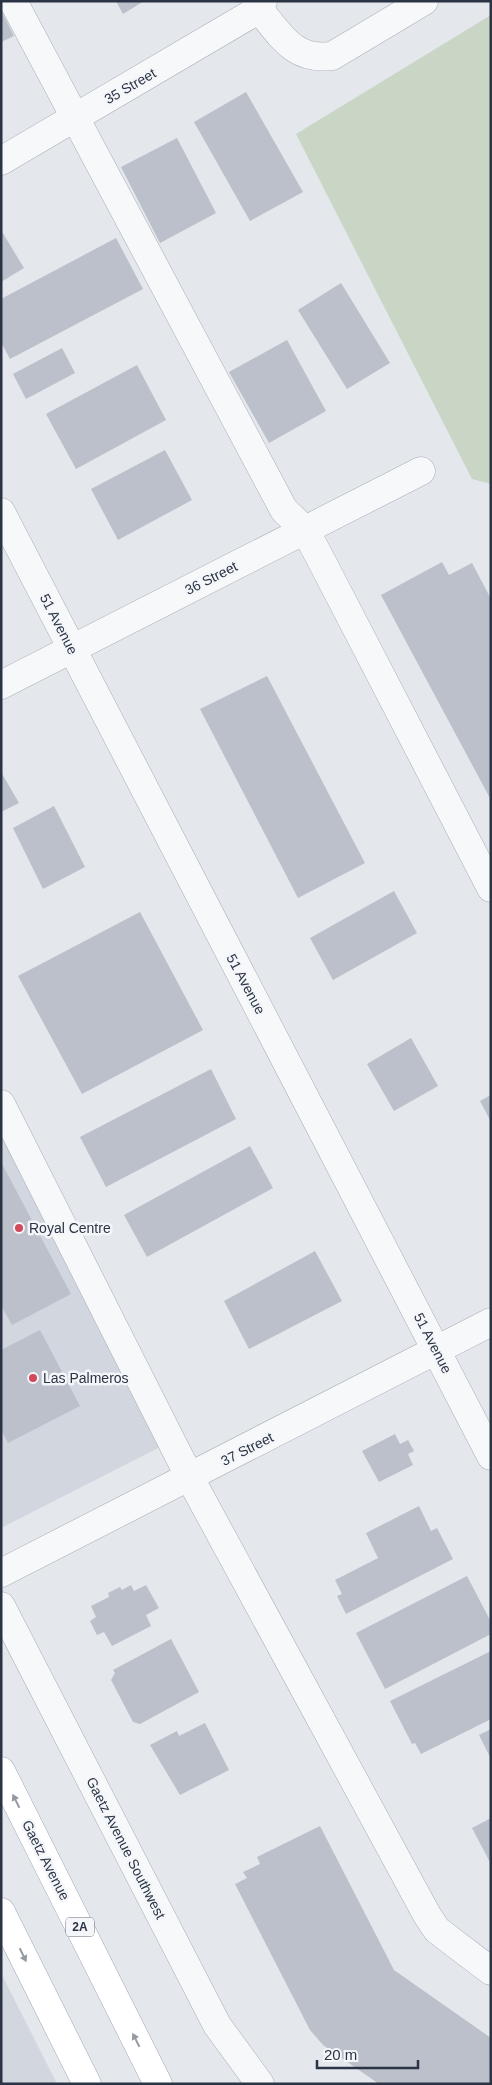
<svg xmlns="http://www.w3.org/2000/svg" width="492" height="2085" font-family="Helvetica,sans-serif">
  <rect width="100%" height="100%" fill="#e4e7ec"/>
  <g fill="#d2d6de">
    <polygon points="1,1125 166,1444 1,1528"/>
    <polygon points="1,1973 57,2084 1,2084"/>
  </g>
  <polygon fill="#c9d6c5" points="491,15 491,484 472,479 296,134"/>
  <g fill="#bbc0ca">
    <polygon points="116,1 144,1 123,14"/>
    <polygon points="1,10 14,36 1,42"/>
    <polygon points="246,92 303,192 250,221 194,122"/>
    <polygon points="177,138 216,213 160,243 121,167"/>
    <polygon points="1,230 24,268 1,282"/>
    <polygon points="116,238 143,289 10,359 1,342 1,299"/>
    <polygon points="341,283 390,363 347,389 298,310"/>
    <polygon points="287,340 326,411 269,443 229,372"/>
    <polygon points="62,348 75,373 26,399 13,374"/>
    <polygon points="137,365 166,420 76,469 46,414"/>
    <polygon points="165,450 192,500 118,540 91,489"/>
    <polygon points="442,562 449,575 472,563 491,599 491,800 381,595"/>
    <polygon points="267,676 365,863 298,898 200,709"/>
    <polygon points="1,772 19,803 1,812"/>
    <polygon points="54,806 85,867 43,889 13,828"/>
    <polygon points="394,891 417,933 333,980 310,938"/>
    <polygon points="140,912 203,1030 82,1094 18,976"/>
    <polygon points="411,1038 438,1086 394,1111 367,1064"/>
    <polygon points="211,1069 236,1119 106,1187 80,1137"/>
    <polygon points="491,1095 491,1122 480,1101"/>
    <polygon points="250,1146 273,1188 147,1257 124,1215"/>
    <polygon points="1,1162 71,1294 12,1325 1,1305"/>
    <polygon points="315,1251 342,1301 249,1349 224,1301"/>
    <polygon points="40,1330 80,1406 8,1443 1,1429 1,1350"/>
    <polygon points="395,1434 400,1444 408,1440 414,1451 408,1454 413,1465 379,1482 362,1451"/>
    <polygon points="419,1506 431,1531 437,1528 453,1559 346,1614 337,1596 342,1594 335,1580 378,1558 366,1533"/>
    <polygon points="467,1576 491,1622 491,1634 385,1689 356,1633"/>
    <polygon points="131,1585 134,1591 146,1585 159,1608 146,1615 151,1626 112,1646 104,1632 97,1635 90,1621 96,1617 91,1606 109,1597 108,1593 120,1587 122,1590"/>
    <polygon points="171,1639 199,1692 140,1724 133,1722 111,1680 115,1673 113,1670"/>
    <polygon points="491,1651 491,1719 421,1754 415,1743 412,1744 390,1701"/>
    <polygon points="205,1723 229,1770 180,1795 150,1745 177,1731 179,1736"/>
    <polygon points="491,1729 491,1759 479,1735"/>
    <polygon points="491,1818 491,1864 472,1828"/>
    <polygon points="320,1826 394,1970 491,2038 491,2084 379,2084 323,2045 310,2030 235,1884 247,1878 243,1872 260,1864 257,1857"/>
  </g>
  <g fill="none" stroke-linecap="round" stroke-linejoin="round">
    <g stroke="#a9aeb7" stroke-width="29">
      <g id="minor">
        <polyline points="13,1 284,510 305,530 319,556 491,888"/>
        <path d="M258,8C281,35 293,61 332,56L424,1"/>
        <polyline points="1,161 251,14 263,1"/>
        <polyline points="1,512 491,1456"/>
        <polyline points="1,685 421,471"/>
        <polyline points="1,1104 190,1478 427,1915 437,1930 491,1971"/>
        <polyline points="1,1573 491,1322"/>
        <polyline points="1,1606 217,2025 260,2084"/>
      </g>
    </g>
    <g stroke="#a3abb8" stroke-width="29">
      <g id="major">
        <polyline points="1,1771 158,2084"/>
        <polyline points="1,1912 87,2084"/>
      </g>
    </g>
    <use href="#minor" stroke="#f7f8fa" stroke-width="28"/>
    <use href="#major" stroke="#fff" stroke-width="28"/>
  </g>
  <defs><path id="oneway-solid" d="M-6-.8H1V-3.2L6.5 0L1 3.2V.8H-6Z" transform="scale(1.25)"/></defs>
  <g fill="#959aa2">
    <use href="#oneway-solid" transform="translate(16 1801) rotate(-117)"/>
    <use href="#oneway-solid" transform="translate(23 1955) rotate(64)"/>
    <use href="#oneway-solid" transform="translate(136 2040) rotate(-117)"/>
  </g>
  <g fill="#d1495b" stroke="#f4f6f9" stroke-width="2">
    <circle cx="19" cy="1228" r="5"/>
    <circle cx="33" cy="1378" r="5"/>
  </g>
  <g text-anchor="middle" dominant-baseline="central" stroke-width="5" stroke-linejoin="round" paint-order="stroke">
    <rect fill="#f4f6f9" stroke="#676e7b" stroke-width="1" x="66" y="1917.5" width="28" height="19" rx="4"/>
    <g font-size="12" font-weight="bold" fill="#2b3445">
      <text x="80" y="1927">2A</text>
    </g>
    <g font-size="14" fill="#2b3445" stroke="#f4f6f9">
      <text transform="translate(130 86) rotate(-30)">35 Street</text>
      <text transform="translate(211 578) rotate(-27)">36 Street</text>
      <text transform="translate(59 624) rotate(63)">51 Avenue</text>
      <text transform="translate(246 984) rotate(62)">51 Avenue</text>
      <text transform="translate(433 1343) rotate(63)">51 Avenue</text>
      <text transform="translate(247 1449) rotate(-27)">37 Street</text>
      <text transform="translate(126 1848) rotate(63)">Gaetz Avenue Southwest</text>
      <text transform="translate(46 1860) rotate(63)">Gaetz Avenue</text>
    </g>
    <g font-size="14" fill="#2b3445" stroke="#f4f6f9" text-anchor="start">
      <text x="29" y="1228">Royal Centre</text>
      <text x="43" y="1378">Las Palmeros</text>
    </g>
  </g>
  <rect width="492" height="2085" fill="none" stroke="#2b3445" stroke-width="5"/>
  <path d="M317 2060v8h101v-8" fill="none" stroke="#2b3445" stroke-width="2.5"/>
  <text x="324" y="2060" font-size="15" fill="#2b3445" stroke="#f4f6f9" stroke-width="4" paint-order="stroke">20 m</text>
</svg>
